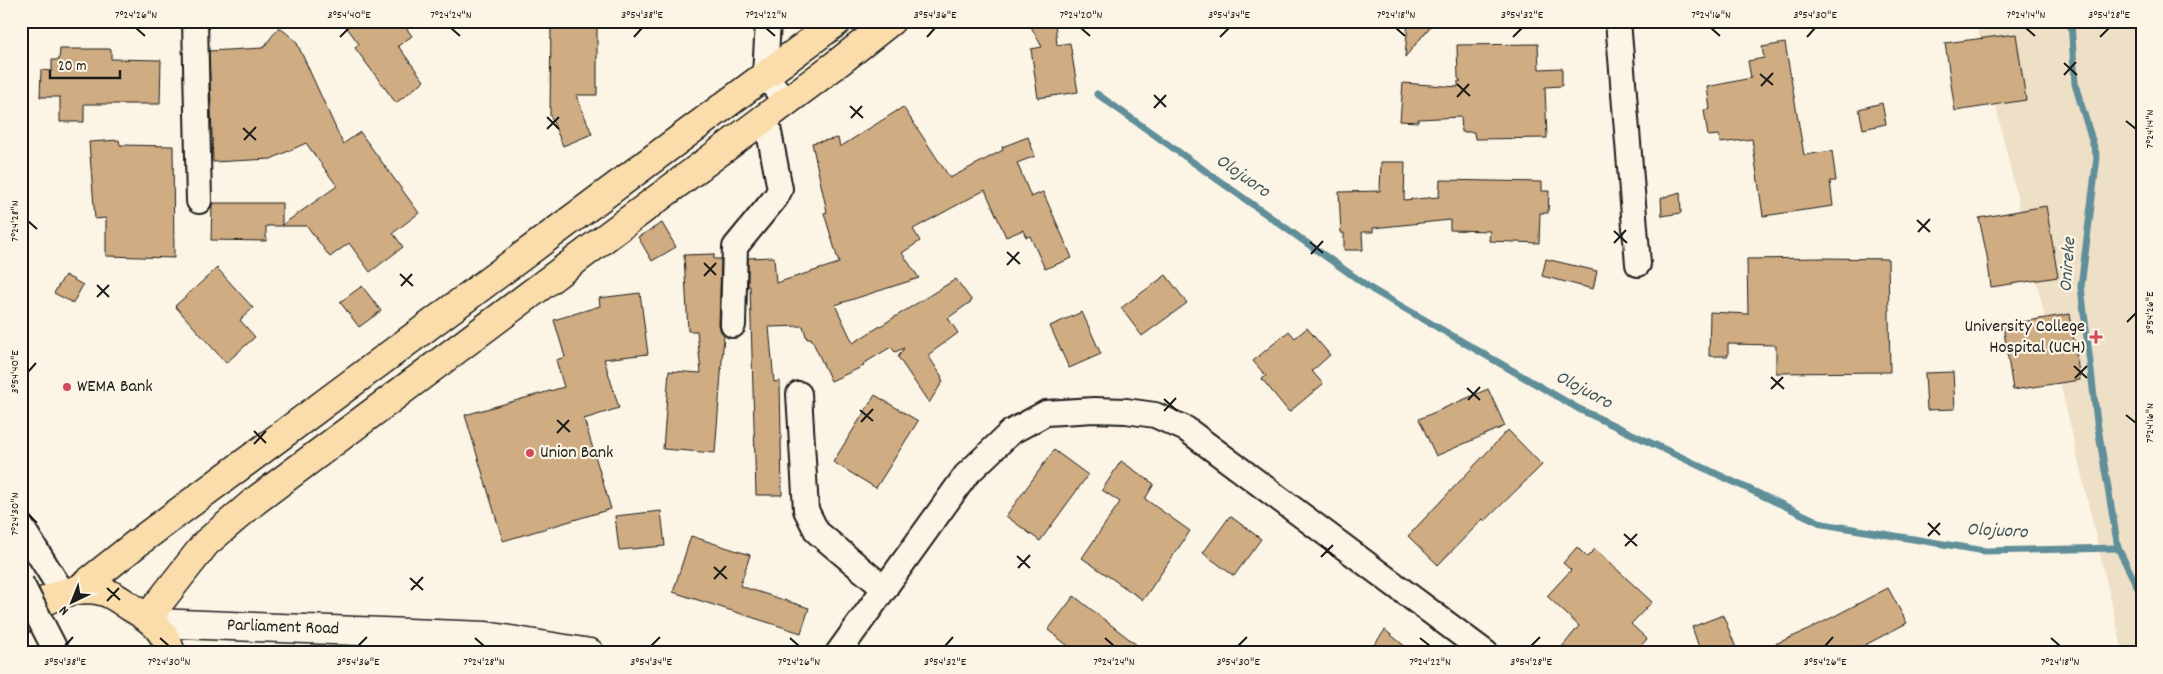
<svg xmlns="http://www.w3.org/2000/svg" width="2163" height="674" font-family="Dekko,sans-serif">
  <rect width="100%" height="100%" fill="#fcf5e5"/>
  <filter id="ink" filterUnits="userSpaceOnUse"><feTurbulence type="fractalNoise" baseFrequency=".02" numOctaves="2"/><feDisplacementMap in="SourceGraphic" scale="10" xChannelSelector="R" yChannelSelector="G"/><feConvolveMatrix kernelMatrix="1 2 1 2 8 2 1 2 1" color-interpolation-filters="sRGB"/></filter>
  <g filter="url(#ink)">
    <polygon fill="#eedfc7" points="1976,21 2142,21 2142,653 2123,653"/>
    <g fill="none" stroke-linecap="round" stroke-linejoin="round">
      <g stroke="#608f9a" stroke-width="7">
        <polyline points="2071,21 2075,84 2097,157 2081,287 2097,422 2118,548 2142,596"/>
        <polyline points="1097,94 1373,290 1579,409 1823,524 1985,551 2118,548"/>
      </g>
    </g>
    <g fill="#cfac82" stroke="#1c1c1c">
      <polygon points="342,21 401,21 412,36 398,46 424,81 396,103 355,48 359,44"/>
      <polygon points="551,21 597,21 597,95 576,95 592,134 563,146 550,115"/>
      <polygon points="1028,21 1055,21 1057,45 1070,43 1078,92 1038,98 1031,49 1042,47"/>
      <polygon points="1408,21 1435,21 1405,57"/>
      <polygon points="279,27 296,41 343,144 360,132 419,213 393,233 403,247 370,272 349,243 330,257 307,226 266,226 266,241 211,240 212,203 282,203 282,225 337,186 306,143 271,159 213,162 209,51 263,48"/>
      <polygon points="2016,34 2026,100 1955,111 1945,43"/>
      <polygon points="1785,43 1804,155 1832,151 1836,181 1830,181 1833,206 1763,216 1752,139 1720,143 1719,135 1708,136 1704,110 1710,109 1707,87 1751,78 1748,61 1764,58 1762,47"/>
      <polygon points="1538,44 1539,69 1562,68 1562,86 1545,87 1547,138 1475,139 1474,132 1462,132 1461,117 1418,119 1418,122 1400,121 1403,83 1458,87 1458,81 1461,81 1458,78 1457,45"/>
      <polygon points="60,49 111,49 111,59 161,60 160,104 84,104 84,122 60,122 60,97 40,97 41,70 52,71 52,60 59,60"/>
      <polygon points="1882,103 1886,124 1863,129 1859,109"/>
      <polygon points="903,107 950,178 1003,150 1002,147 1028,137 1035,156 1017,163 1031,197 1043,192 1072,258 1045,269 1030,236 1026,237 1023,230 1006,237 985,190 913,229 920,241 902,253 919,278 835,305 853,343 956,279 972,301 948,318 958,333 928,355 942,377 941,378 943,381 929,403 898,357 904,348 895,352 891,347 863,364 864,366 831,381 811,338 807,339 803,326 769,327 774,382 780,381 782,495 756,495 750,286 748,286 748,258 774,257 776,283 839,263 824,213 827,212 812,143 838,138 840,147"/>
      <polygon points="119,140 120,145 173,146 174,258 106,256 106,218 95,219 89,142"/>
      <polygon points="1381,162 1405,162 1404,200 1439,197 1440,180 1542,182 1542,191 1549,191 1548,213 1540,213 1539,243 1489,241 1490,231 1450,230 1450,220 1373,228 1373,232 1362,232 1363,250 1344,250 1344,233 1341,233 1339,192 1380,191"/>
      <polygon points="1680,192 1681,213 1662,216 1661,198"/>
      <polygon points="2046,206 2058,277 1991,287 1987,256 1979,218"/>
      <polygon points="662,223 676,247 652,261 638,237"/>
      <polygon points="714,254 714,259 721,259 719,325 724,335 715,453 663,449 669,371 701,373 697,331 688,331 684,255"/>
      <polygon points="1824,258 1888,259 1890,372 1776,373 1776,345 1728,344 1728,356 1709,356 1710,312 1748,314 1747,259"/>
      <polygon points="1546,259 1597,271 1593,289 1542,276"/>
      <polygon points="217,268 253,308 240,320 255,337 226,363 175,306"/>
      <polygon points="65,275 83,285 73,303 54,293"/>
      <polygon points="1166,275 1187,303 1142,336 1121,308"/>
      <polygon points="362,286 381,311 359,327 340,302"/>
      <polygon points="640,293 648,354 604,359 619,408 584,419 611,509 503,541 465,415 564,387 556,360 565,357 554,320 600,306 599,298"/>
      <polygon points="1082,312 1101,354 1069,368 1050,326"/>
      <polygon points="2070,314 2080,380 2013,390 2003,325"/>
      <polygon points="1307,328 1330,355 1312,371 1323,384 1289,412 1262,379 1266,376 1253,361 1289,331 1295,338"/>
      <polygon points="1953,372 1955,409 1927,410 1925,373"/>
      <polygon points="1488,389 1505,426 1436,456 1419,419"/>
      <polygon points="875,395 918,421 876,488 833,462"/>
      <polygon points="1508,430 1542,465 1485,521 1483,519 1438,565 1408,536"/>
      <polygon points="1054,450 1088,475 1040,541 1006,516"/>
      <polygon points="1121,461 1154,484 1145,499 1190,531 1143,600 1082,558 1120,502 1102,490"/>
      <polygon points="661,511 665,546 619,550 615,516"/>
      <polygon points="1230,516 1261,539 1234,576 1203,553"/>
      <polygon points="691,536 750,555 740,586 809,608 801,633 673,592"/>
      <polygon points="1577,547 1587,557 1595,549 1652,602 1631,624 1647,639 1634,653 1557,653 1579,626 1547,596 1571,570 1563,563"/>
      <polygon points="1888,588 1907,623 1850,653 1754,653 1808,630"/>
      <polygon points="1074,596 1147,653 1077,653 1048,630"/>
      <polygon points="1723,615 1738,653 1701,653 1692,627"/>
      <polygon points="1385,630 1413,653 1368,653"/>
    </g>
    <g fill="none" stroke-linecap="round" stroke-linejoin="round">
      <g stroke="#1c1c1c" stroke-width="28">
        <g id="minor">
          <polyline points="195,21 199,201"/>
          <polyline points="768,21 765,75 786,102"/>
          <polyline points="1618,21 1638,264"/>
          <polyline points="733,325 735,247 776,197 780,189 766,117"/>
          <polyline points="799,394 806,510 817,532 885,589"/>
          <polyline points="21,526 63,593"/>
          <polyline points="838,653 966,475 1011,432 1046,413 1094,410 1126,411 1155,415 1186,429 1486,653"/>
        </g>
      </g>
      <g stroke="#1c1c1c" stroke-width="31">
        <polyline id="secondary" points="155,623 486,636 590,653"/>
      </g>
      <g stroke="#1c1c1c" stroke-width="31">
        <g id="trunk">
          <polyline points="78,590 141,540 838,21"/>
          <polyline points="148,617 206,543 255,501 834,66 891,21"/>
          <path d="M21,620C39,599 77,583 105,592C114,595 124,603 132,608C151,619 165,630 171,653"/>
        </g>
      </g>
      <use href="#minor" stroke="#fcf5e5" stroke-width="24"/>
      <use href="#secondary" stroke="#fcf5e5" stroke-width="28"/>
      <use href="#trunk" stroke="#faddab" stroke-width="28"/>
      <g stroke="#1c1c1c" stroke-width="28" stroke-linecap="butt">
        <polyline id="minor-bridge" points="21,583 57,653"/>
      </g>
      <use href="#minor-bridge" stroke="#fcf5e5" stroke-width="24"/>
    </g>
  </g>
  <path fill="none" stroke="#1c1c1c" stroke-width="2" d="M136,28L145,36M451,28L460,36M766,28L775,36M1081,28L1090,36M1396,28L1405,36M1711,28L1720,36M2026,28L2035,36M340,37L349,28M634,37L642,28M927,37L935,28M1220,37L1229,28M1513,37L1522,28M1807,37L1815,28M2100,37L2109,28M2064,63L2077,75M1760,74L1773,85M2064,75L2076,62M1457,84L1470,96M1761,86L1773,73M1154,95L1166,107M1457,97L1469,84M850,106L863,118M1154,108L1166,95M547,117L559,129M851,118L862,106M2126,121L2136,129M243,128L256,140M547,129L559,117M244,140L256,127M1917,220L1930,232M28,221L37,229M1614,231L1627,243M1918,232L1930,219M1310,242L1323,253M1614,243L1626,230M1007,252L1020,264M1311,254L1323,241M704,263L716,275M1007,265L1019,252M400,274L413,286M704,276L716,263M97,285L109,297M401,286L412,274M97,297L109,285M2127,322L2136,313M2074,366L2087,378M28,372L36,363M1771,377L1784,389M2075,378L2087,366M1467,388L1480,400M1771,389L1783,377M1164,399L1177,411M1468,400L1480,387M860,410L873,421M1164,411L1176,398M2126,415L2136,423M557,420L570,432M861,422L873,409M254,431L266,443M557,433L569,420M254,444L266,431M28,514L37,523M1928,523L1940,535M1624,534L1637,546M1928,536L1940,523M1321,545L1334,557M1625,546L1637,534M1017,556L1030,568M1321,557L1333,545M714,567L727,579M1018,568L1030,555M410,578L423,590M714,579L726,566M107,588L120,600M411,590L423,577M107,601L119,588M160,638L169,646M475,638L484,646M790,638L799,646M1105,638L1114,646M1420,638L1430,646M2051,638L2060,646M65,646L73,637M358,646L367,637M651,646L660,637M945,646L953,637M1238,646L1247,637M1531,646L1540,637M1825,646L1833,637"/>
  <g fill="#d1495b" stroke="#fcf5e5" stroke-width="2">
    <path d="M2093.5 329.5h5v5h5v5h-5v5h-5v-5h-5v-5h5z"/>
    <circle cx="67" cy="387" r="5"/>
    <circle cx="530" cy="453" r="5"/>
  </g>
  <g text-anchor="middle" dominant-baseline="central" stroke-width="4.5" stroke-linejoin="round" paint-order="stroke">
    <g font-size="18" fill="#1c1c1c" stroke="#fcf5e5" text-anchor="start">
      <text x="2085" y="327" text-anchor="end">University College<tspan x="2085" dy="21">Hospital (UCH)</tspan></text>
      <text x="77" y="387">WEMA Bank</text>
      <text x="540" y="453">Union Bank</text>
    </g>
    <g font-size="18" fill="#1c1c1c" stroke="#fcf5e5">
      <text transform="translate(283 628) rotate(2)">Parliament Road</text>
    </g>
    <g font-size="19" font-style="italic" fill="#3e555b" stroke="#fcf5e5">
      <text transform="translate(1242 177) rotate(35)">Olojuoro</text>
      <text transform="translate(2069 265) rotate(-86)">Onireke</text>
      <text transform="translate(1583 391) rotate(28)">Olojuoro</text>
      <text transform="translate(1997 532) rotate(3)">Olojuoro</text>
    </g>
  </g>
  <rect width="2163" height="674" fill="none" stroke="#fcf5e5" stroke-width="55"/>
  <g transform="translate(72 602) rotate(223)" stroke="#fcf5e5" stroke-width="4" paint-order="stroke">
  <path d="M0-4L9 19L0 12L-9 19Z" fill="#1c1c1c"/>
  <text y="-8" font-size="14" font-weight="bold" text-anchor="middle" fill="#1c1c1c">N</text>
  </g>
  <path d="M50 70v8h70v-8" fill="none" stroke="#1c1c1c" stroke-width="2.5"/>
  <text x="58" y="70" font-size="15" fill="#1c1c1c" stroke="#fcf5e5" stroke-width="4" paint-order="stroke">20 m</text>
  <rect x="28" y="28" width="2108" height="618" fill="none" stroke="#1c1c1c" stroke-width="2"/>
  <g font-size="12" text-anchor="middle" fill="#1c1c1c">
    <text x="136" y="18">7°24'26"N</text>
    <text x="349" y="18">3°54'40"E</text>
    <text x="451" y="18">7°24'24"N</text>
    <text x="642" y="18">3°54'38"E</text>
    <text x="766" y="18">7°24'22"N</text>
    <text x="935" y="18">3°54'36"E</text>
    <text x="1081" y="18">7°24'20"N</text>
    <text x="1229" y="18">3°54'34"E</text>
    <text x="1396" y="18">7°24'18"N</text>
    <text x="1522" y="18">3°54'32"E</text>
    <text x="1711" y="18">7°24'16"N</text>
    <text x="1815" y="18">3°54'30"E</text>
    <text x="2026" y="18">7°24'14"N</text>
    <text x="2109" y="18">3°54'28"E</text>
    <text transform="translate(2149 129) rotate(-90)" y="4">7°24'14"N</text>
    <text transform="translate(14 221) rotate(-90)" y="4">7°24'28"N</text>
    <text transform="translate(2149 313) rotate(-90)" y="4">3°54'26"E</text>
    <text transform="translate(14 372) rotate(-90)" y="4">3°54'40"E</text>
    <text transform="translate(2149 423) rotate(-90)" y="4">7°24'16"N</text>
    <text transform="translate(14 514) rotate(-90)" y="4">7°24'30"N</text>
    <text x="65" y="665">3°54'38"E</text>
    <text x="169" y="665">7°24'30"N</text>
    <text x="358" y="665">3°54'36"E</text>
    <text x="484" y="665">7°24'28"N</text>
    <text x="651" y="665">3°54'34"E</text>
    <text x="799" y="665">7°24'26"N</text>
    <text x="945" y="665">3°54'32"E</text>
    <text x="1114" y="665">7°24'24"N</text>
    <text x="1238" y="665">3°54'30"E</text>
    <text x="1430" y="665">7°24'22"N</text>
    <text x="1531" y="665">3°54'28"E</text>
    <text x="1825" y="665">3°54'26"E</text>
    <text x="2060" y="665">7°24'18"N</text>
  </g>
</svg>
